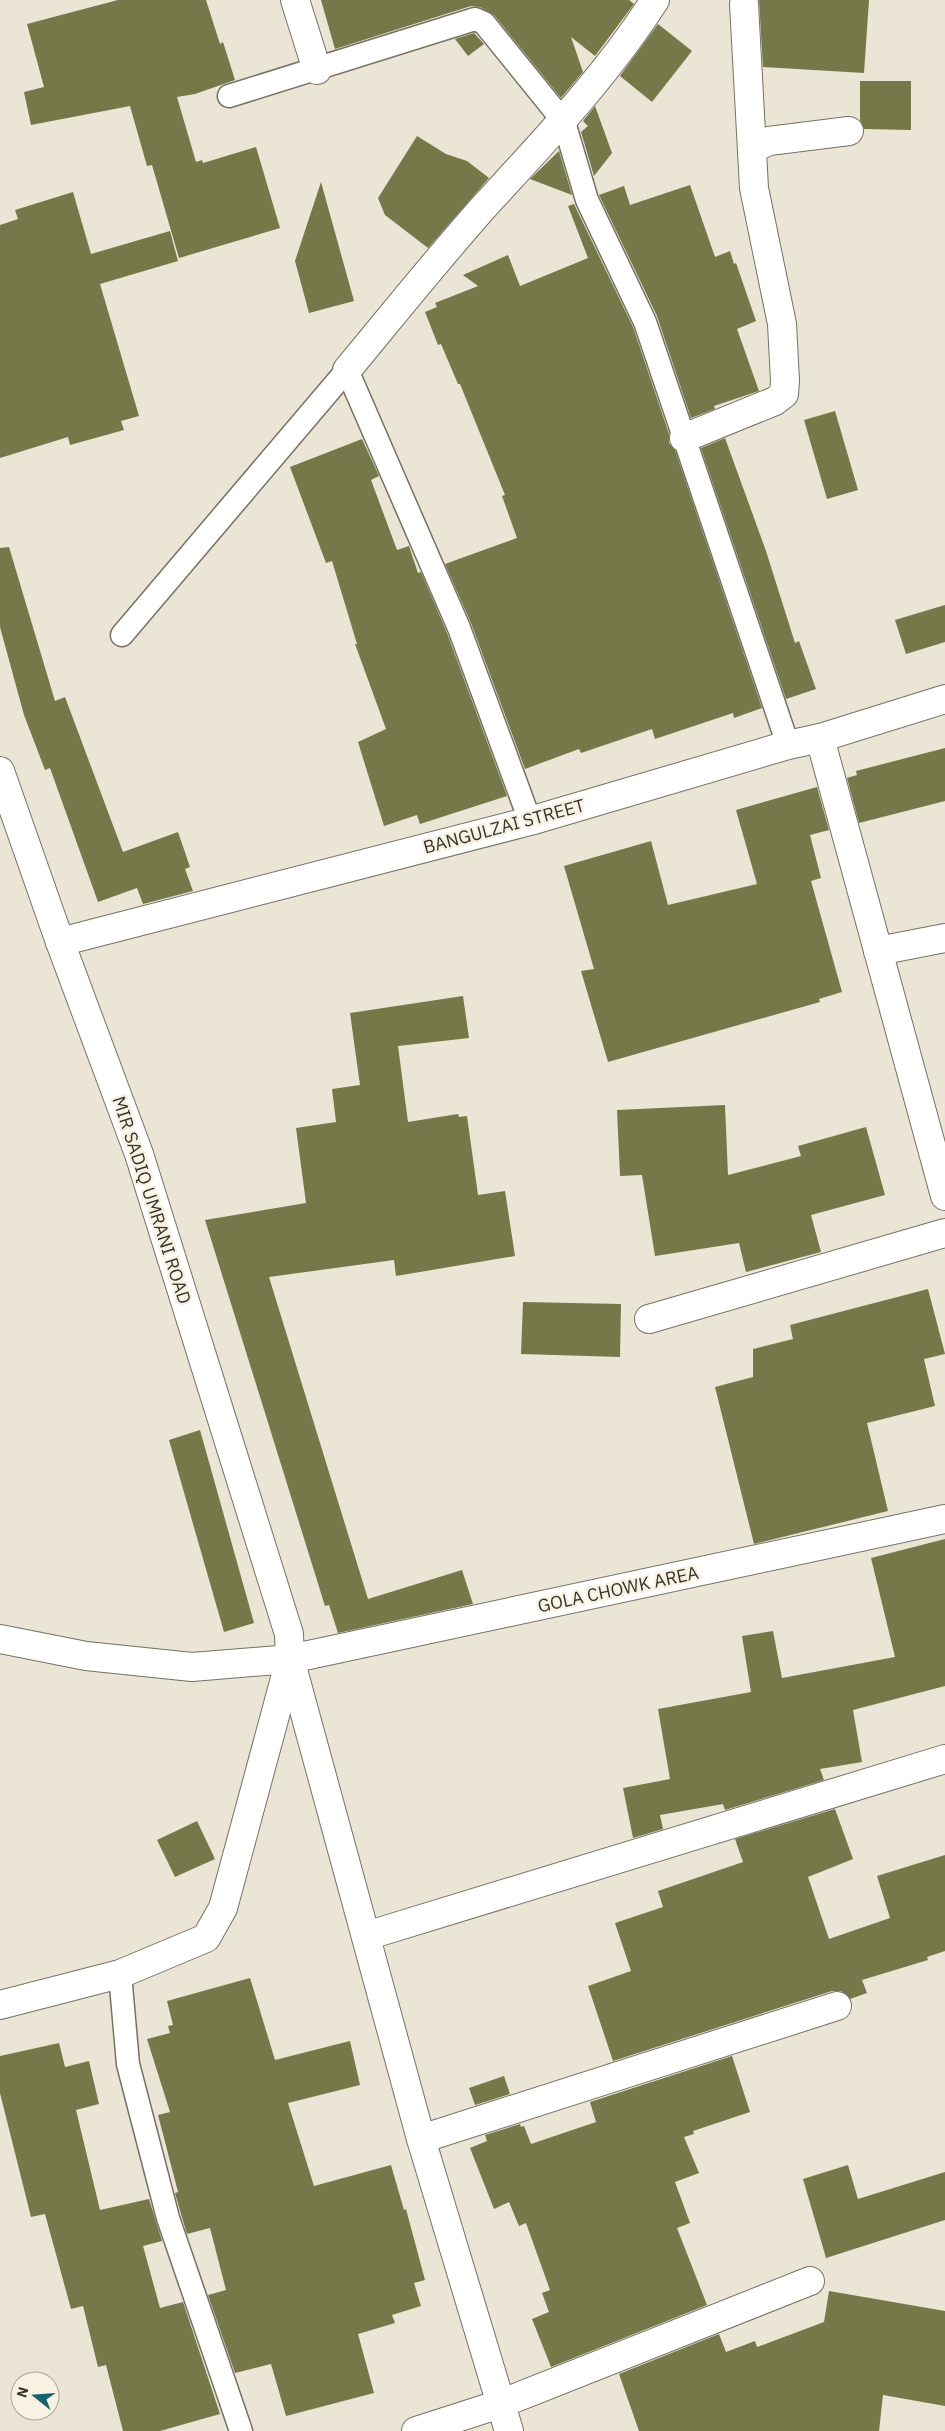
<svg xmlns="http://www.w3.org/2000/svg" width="945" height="2431" font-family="'IBM Plex Sans',sans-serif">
  <rect width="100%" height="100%" fill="#ebe5d5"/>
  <g fill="#757849">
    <polygon points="118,0 206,0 220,44 223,42 235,80 195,94 177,97 196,162 202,160 203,163 256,147 280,228 179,258 152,165 147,166 130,106 31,125 24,92 44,87 27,24"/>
    <polygon points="321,0 629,0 634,4 595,56 571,37 583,72 561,98 494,15 480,7 471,6 335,49"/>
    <polygon points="759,0 869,0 864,73 763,67"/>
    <polygon points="658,24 692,51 652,102 620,76"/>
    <polygon points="474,33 484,44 468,56 455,39"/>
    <polygon points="860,81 911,81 911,130 864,129 860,120"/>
    <polygon points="595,106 612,153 594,176 581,132 588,126 583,121"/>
    <polygon points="417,136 446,154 467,161 489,178 428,248 385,215 378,198"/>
    <polygon points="559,151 572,195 530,179"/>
    <polygon points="321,182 354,301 309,313 295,261"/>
    <polygon points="690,185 715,257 730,251 734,264 736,263 756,321 737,329 759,391 714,406 715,409 691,418 657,316 599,195 624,186 630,205"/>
    <polygon points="73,192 91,254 170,231 178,261 100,284 139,416 121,421 124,430 70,445 68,437 0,458 0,225 18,219 15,210"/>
    <polygon points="574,204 633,327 669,434 669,443 675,450 762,708 734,718 733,713 655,739 652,729 581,753 579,749 525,769 471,623 445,564 517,538 502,496 505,495 460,384 458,384 441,344 438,345 425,312 437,307 435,303 478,286 463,275 508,255 520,286 588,258 568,206"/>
    <polygon points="835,411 858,490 827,499 804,420"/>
    <polygon points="725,438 766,551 795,643 799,641 816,689 786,699 701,448"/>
    <polygon points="362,439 379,476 371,480 397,550 409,546 418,573 421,572 447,633 507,796 420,824 417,815 384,826 358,742 386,729 355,644 357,644 332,561 326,563 290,467"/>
    <polygon points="9,547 55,701 65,697 123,852 178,832 190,867 185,869 193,891 143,904 137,888 98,902 50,768 45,770 24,715 0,627 0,548"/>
    <polygon points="945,605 945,642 906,654 895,620"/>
    <polygon points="945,748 945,801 859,823 847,778 857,775 856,771"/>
    <polygon points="817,787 829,830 810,835 821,878 811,881 842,992 819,999 820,1002 608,1062 581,971 594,969 564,866 651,841 668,905 757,884 736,810"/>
    <polygon points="463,996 469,1038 398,1046 408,1122 458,1114 459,1117 467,1116 478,1195 505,1191 515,1256 396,1276 394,1260 269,1277 368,1599 462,1570 473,1604 338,1633 329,1605 325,1606 205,1220 306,1203 296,1128 336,1122 332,1089 360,1085 350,1013"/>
    <polygon points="725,1105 728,1175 801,1156 798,1146 866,1127 885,1195 811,1215 821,1252 746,1272 739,1243 655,1256 642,1175 620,1176 617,1110"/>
    <polygon points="928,1289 945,1354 924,1359 935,1406 867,1423 888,1511 754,1544 715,1387 753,1377 753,1349 793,1339 790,1325"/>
    <polygon points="523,1302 621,1304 620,1357 521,1354"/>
    <polygon points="200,1430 254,1623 224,1632 169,1440"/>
    <polygon points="945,1539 945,1686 853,1710 862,1762 820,1769 824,1780 725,1810 723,1804 660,1815 663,1829 633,1838 623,1788 670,1779 658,1709 751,1692 742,1636 773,1631 782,1678 895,1657 871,1558"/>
    <polygon points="835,1809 853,1859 808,1877 829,1939 890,1918 877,1876 945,1855 945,1951 927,1957 928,1960 862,1980 867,1993 850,1999 841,1991 832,1991 613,2061 588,1986 631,1971 615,1923 663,1907 658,1891 743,1862 735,1839"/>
    <polygon points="197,1821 215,1859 175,1877 157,1840"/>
    <polygon points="250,1978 275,2060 350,2041 360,2085 288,2103 314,2186 391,2165 404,2210 406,2209 425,2280 414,2283 421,2306 392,2315 395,2323 358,2334 374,2393 286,2416 271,2364 235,2373 208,2295 226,2290 210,2228 187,2234 181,2214 175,2193 178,2192 158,2115 170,2112 147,2039 170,2033 168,2026 173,2025 167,2001"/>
    <polygon points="59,2043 65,2067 89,2061 99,2104 76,2110 100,2210 149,2199 162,2241 143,2246 160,2308 183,2302 220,2414 160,2431 123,2431 106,2365 98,2367 83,2306 71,2309 45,2214 31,2217 0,2093 0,2056"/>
    <polygon points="732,2056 750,2112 693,2131 694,2134 684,2137 699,2173 675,2182 690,2223 677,2228 707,2305 551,2367 532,2319 549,2312 542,2293 550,2290 526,2223 519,2226 509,2202 494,2209 470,2148 487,2141 485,2135 520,2124 521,2127 524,2126 531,2144 596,2122 590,2102"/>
    <polygon points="504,2076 510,2094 475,2105 469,2088"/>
    <polygon points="848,2165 858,2199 945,2172 945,2220 826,2258 803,2179"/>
    <polygon points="829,2291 945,2311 945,2406 883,2395 879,2431 639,2431 619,2374 719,2334 726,2352 755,2341 757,2347 824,2322"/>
  </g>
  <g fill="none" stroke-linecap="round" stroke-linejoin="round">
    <g stroke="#777164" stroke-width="25">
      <g id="service">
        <polyline points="229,96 475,19 484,23 564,122 587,200 645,322 788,745"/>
        <polyline points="122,635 347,370 459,628 530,821"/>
        <polyline points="120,1974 128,2064 168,2218 241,2431"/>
      </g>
    </g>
    <g stroke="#777164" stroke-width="30">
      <g id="minor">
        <polyline points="295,0 317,70"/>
        <polyline points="752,149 769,141 849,131"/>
        <path d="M347,370C391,317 435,262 481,210C542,143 606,77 655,0"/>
        <polyline points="684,438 775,401 784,394 785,381 782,324 754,188 744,4"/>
        <polyline points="820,738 945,1196"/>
        <polyline points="0,771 60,942 139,1154 289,1634 290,1659 421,2139 509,2431"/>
        <polyline points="60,942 530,821 788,745 820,738 945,699"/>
        <polyline points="878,951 945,938"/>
        <polyline points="649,1319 945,1233"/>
        <polyline points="0,1639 86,1656 192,1667 290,1659 945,1519"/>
        <polyline points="366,1936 945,1759"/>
        <polyline points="0,2005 120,1974 206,1938 223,1908 290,1660"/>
        <polyline points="421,2139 837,2006"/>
        <polyline points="416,2431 500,2404 810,2281"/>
      </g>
    </g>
    <use href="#service" stroke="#fff" stroke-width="22"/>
    <use href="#minor" stroke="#fff" stroke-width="28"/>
  </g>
  <g text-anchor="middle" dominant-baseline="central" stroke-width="5" stroke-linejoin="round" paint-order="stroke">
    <g font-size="18" fill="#37342e" stroke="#f8f2e3">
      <text transform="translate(504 826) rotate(-15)">BANGULZAI STREET</text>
      <text transform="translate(152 1200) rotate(72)">MIR SADIQ UMRANI ROAD</text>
      <text transform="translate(618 1589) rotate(-12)">GOLA CHOWK AREA</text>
    </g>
  </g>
  <g transform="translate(35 2396) rotate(287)"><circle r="24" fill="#f8f2e3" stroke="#aba69b"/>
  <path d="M0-4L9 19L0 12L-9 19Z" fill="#16646b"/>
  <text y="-8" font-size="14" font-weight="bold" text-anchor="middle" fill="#37342e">N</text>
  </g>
</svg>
